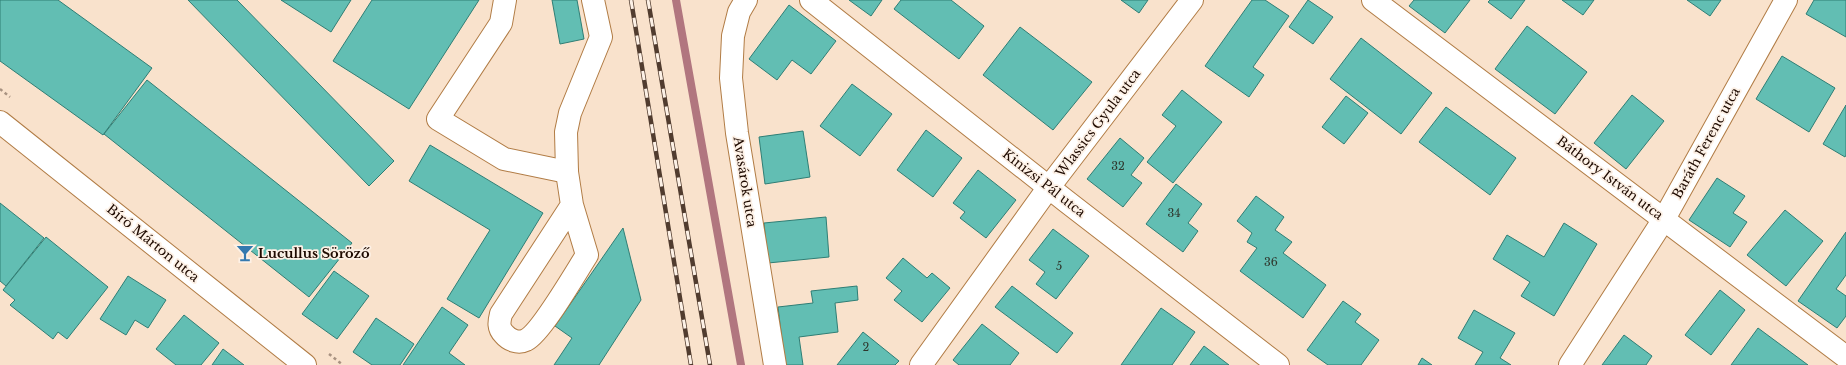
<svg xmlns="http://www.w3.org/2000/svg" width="1846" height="365" font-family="'Libre Baskerville',serif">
  <rect width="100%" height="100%" fill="#f9e2cc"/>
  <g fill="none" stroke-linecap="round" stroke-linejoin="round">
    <polyline stroke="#b1767f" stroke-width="8" points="676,0 741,365"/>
  </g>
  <g fill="#62beb3" stroke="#2f7e75">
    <polygon points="0,0 58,0 152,68 103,135 0,61"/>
    <polygon points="188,0 237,0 394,161 369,186"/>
    <polygon points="281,0 351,0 331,32"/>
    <polygon points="372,0 479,0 409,109 333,61"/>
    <polygon points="552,0 577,0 584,39 560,44"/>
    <polygon points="849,0 882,0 871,16"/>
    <polygon points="901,0 951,0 984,26 959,59 894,9"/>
    <polygon points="1121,0 1148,0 1139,13"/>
    <polygon points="1252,0 1265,0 1289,16 1253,67 1264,75 1249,97 1205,66"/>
    <polygon points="1308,0 1333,17 1313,44 1289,27"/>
    <polygon points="1414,0 1470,0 1445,33 1409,6"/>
    <polygon points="1490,0 1525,0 1511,19 1488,2"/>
    <polygon points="1562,0 1594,0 1583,15"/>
    <polygon points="1687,0 1721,0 1710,16"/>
    <polygon points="1814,0 1846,0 1846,37 1806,14"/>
    <polygon points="789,5 836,41 811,74 792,60 777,80 749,59"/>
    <polygon points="1527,26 1587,72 1555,114 1495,69"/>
    <polygon points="1020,27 1092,82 1053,130 983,75"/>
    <polygon points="1361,38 1432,93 1401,134 1330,79"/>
    <polygon points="1782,56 1835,88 1809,132 1756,99"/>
    <polygon points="147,80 352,243 309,297 104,134"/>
    <polygon points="852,84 892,114 860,156 820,126"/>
    <polygon points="1182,90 1222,122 1173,183 1147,162 1176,126 1162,115"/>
    <polygon points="1632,95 1664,121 1626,169 1594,143"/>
    <polygon points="1346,96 1368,113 1344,144 1322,127"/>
    <polygon points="1846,105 1846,155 1845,157 1823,144"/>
    <polygon points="1446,107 1516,158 1490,195 1419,142"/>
    <polygon points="926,130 962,158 933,197 897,170"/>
    <polygon points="803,131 810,177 765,184 759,137"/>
    <polygon points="1120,138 1144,158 1131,175 1142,183 1123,207 1087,179"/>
    <polygon points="430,145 543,213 479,318 447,299 490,230 409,181"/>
    <polygon points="978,170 1016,200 986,238 960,218 965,212 953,203"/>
    <polygon points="1717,178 1745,196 1733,213 1747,222 1730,247 1689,220"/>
    <polygon points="1176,184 1202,204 1188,223 1198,231 1183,252 1146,224"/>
    <polygon points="1256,196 1284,217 1275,230 1292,242 1283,253 1326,285 1303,318 1240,271 1257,248 1247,242 1252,233 1237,221"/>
    <polygon points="0,203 44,238 6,286 0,281"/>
    <polygon points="1785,210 1823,241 1786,286 1747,255"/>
    <polygon points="826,217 829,257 768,263 764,223"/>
    <polygon points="1564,223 1597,244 1554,316 1521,296 1530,282 1493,259 1507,235 1544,257"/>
    <polygon points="623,228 641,300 599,365 554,365 572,338 555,326"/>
    <polygon points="1053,229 1089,256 1056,299 1036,284 1045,272 1029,260"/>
    <polygon points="1846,232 1846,275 1836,289 1846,296 1846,316 1837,328 1798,301"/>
    <polygon points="46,237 108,287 67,339 58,332 53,339 10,305 15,300 3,290"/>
    <polygon points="903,258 927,278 932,273 950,288 922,322 894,300 902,291 886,278"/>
    <polygon points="334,271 369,296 337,339 302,314"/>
    <polygon points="128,276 166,300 148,328 135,320 126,335 100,319"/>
    <polygon points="857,286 858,300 835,303 838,332 799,337 803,365 785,365 778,307 813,303 811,291"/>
    <polygon points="1012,286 1073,333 1057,353 995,307"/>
    <polygon points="1720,290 1745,310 1711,355 1685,335"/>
    <polygon points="1343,301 1361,314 1355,322 1379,340 1361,365 1328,365 1307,350"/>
    <polygon points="442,307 468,325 449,353 465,365 403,365"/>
    <polygon points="1161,308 1195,332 1172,365 1121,365"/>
    <polygon points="1474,310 1515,333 1500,358 1511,365 1475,365 1483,352 1458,338"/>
    <polygon points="184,315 219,343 201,365 176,365 156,349"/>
    <polygon points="376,318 414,344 400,365 372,365 353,352"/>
    <polygon points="982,324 1019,353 1010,365 959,365 953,360"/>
    <polygon points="1758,328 1808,365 1731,365"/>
    <polygon points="863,332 899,361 895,365 837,365"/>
    <polygon points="1624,335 1652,356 1646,365 1602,365"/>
    <polygon points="1204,346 1229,365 1190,365"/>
    <polygon points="223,349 244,365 212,365"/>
    <polygon points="1422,358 1432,365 1418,365"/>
  </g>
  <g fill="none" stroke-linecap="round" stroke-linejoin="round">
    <g stroke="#b17c45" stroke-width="24">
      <g id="minor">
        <polyline points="505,0 501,23 438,119 504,159 567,172"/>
        <polyline points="746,0 739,12 733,36 731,78 737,133 775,365"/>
        <polyline points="811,0 1066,201 1278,365"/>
        <polyline points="1373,0 1846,357"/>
        <polyline points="0,122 305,365"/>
        <path d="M572,205L501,314C499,322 498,328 504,334C509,340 518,344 526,340C541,333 576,272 587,255L572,205L567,172L566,132L570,113L601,37L593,0"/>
        <polyline points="921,365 1049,187 1192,0"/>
        <polyline points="1570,365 1664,219 1786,0"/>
      </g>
    </g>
    <g stroke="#a89281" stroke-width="2.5" stroke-dasharray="3 3" stroke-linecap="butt">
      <polyline points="0,89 10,97"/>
      <polyline points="329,354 343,365"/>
    </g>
    <use href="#minor" stroke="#fff" stroke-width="22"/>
    <g stroke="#513c2f" stroke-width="4.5">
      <g id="rail">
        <polyline points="631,0 691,365"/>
        <polyline points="648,0 710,365"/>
      </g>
    </g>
    <use href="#rail" stroke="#fdf1e6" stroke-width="3" stroke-dasharray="9" stroke-linecap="butt"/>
  </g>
  <defs>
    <g id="bar-bare" transform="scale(1.38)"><path d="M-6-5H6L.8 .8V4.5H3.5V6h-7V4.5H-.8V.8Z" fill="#3479af" stroke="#fdf1e6" stroke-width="2.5" paint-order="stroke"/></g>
  </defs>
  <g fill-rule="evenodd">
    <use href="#bar-bare" x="245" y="253"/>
  </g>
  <g text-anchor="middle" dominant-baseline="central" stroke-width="3.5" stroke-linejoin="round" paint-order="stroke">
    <g font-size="11" fill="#2f372d">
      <text x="1118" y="166">32</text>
      <text x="1174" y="213">34</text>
      <text x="1271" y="262">36</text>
      <text x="1059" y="266">5</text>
      <text x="866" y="347">2</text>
    </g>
    <g font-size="13" fill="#1e0a00" stroke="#fdf1e6">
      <text transform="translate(1098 123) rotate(-53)">Wlassics Gyula utca</text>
      <text transform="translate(1706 143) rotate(-61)">Baráth Ferenc utca</text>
      <text transform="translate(1610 178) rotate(37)">Báthory István utca</text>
      <text transform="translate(745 182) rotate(81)">Avasárok utca</text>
      <text transform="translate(1044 183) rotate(38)">Kinizsi Pál utca</text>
      <text transform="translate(153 243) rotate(39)">Bíró Márton utca</text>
    </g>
    <g font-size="13" font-weight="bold" fill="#1e0a00" stroke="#fdf1e6" text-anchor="start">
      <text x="258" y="253">Lucullus Söröző</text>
    </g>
  </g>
</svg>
